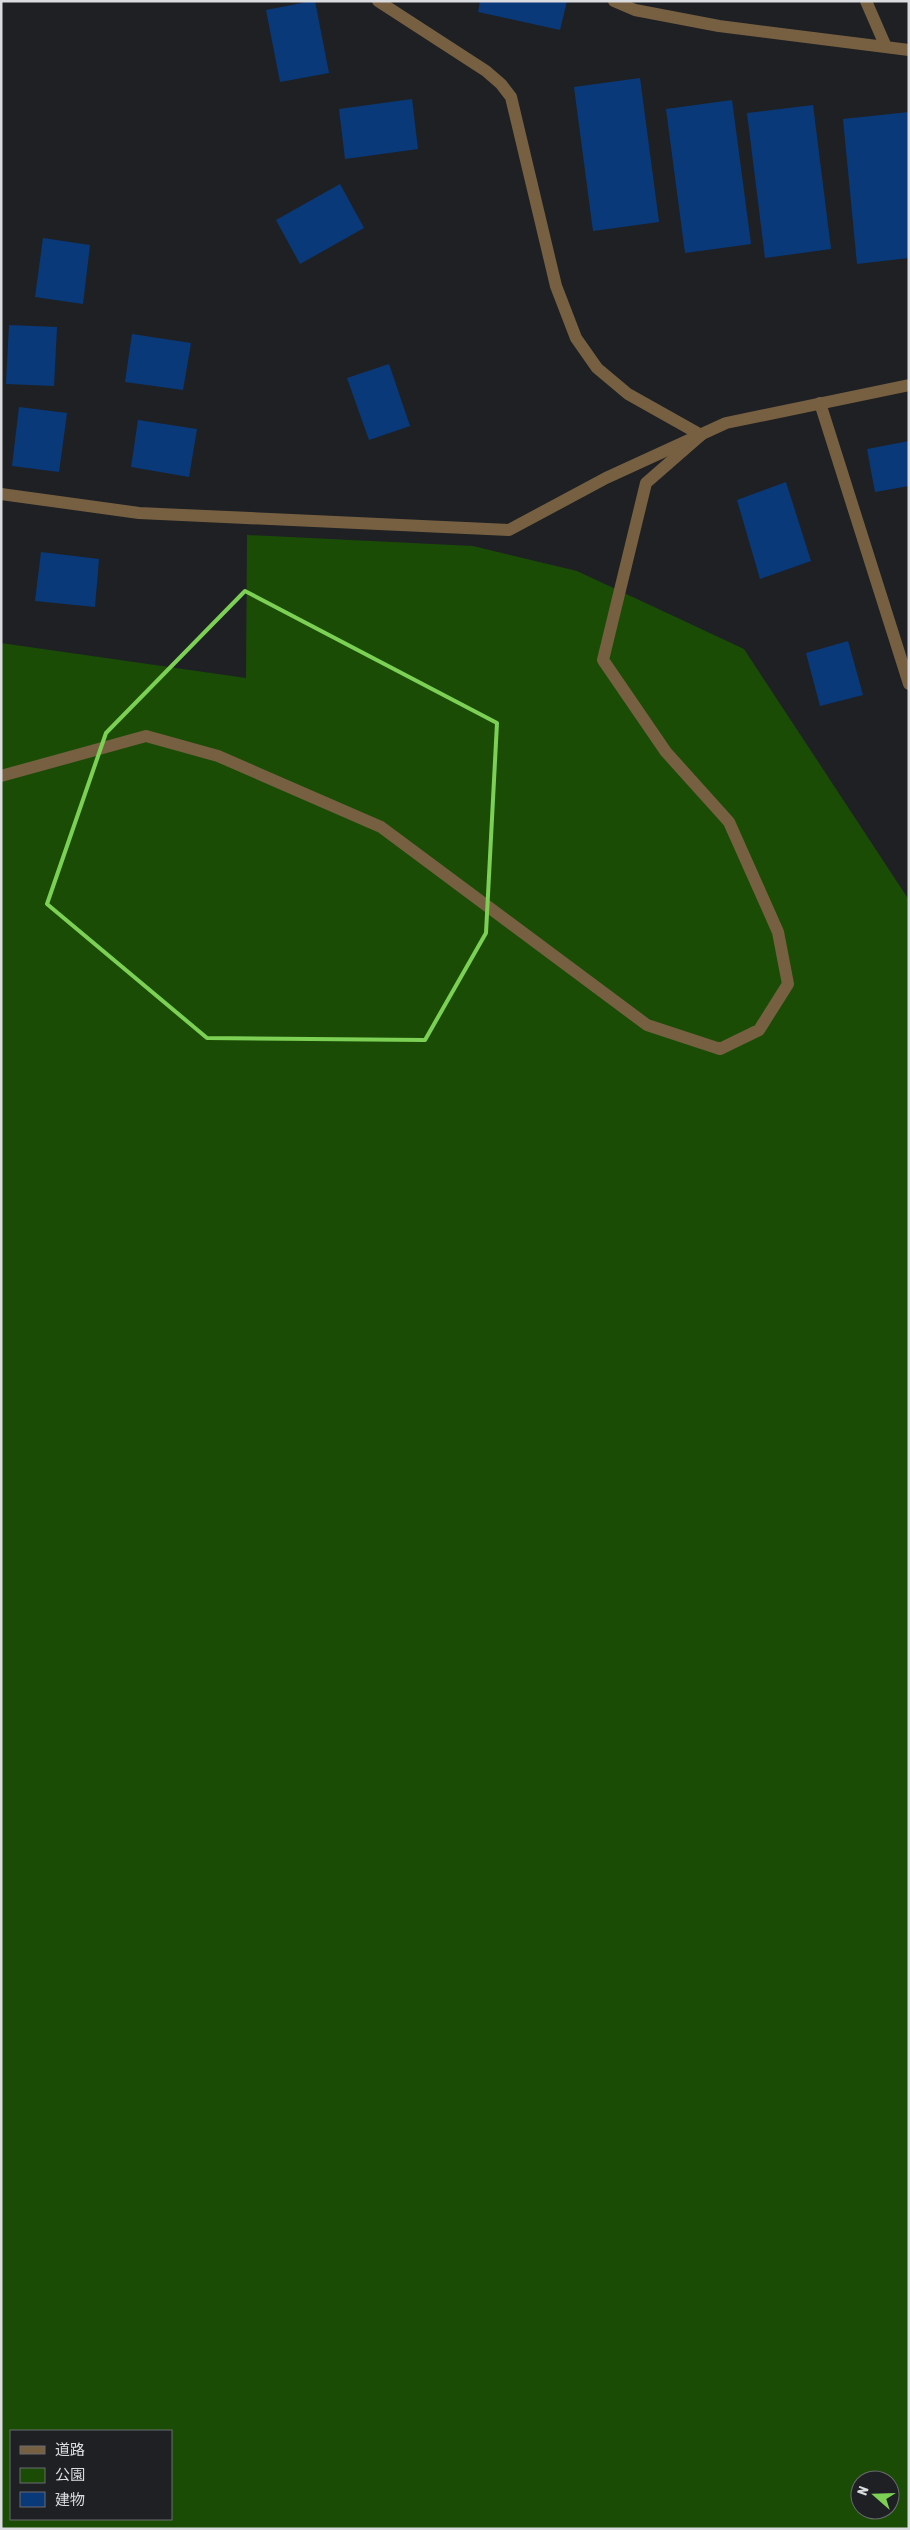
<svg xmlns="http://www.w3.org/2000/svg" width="910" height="2530" font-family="'Asap Condensed','Noto Sans JP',sans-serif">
  <rect width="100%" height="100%" fill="#1e2024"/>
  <path fill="#1b4c06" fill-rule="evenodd" d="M247,535L473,546L577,571L744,649L909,900V2529H1V643L246,678ZM11,2431H171V2519H11ZM860,2480H890V2510H860Z"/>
  <g fill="#0a3979">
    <polygon points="312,1 315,1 329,73 280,82 266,10"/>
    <polygon points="480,1 567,1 560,30 478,12"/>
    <polygon points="640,78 659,222 593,231 574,87"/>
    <polygon points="412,99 418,149 345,159 339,109"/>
    <polygon points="732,100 751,244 685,253 666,109"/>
    <polygon points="813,105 831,249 765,258 747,113"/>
    <polygon points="909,112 909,258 857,264 843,119"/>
    <polygon points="340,184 364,228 300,264 276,220"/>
    <polygon points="43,238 90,245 83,304 35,297"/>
    <polygon points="9,325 57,327 54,386 6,384"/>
    <polygon points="132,334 191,343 183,390 125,382"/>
    <polygon points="389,364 410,426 369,440 347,378"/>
    <polygon points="19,407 67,413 59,472 12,466"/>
    <polygon points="138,420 197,429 189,477 131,467"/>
    <polygon points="909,441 909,486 875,492 867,449"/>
    <polygon points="786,482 811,561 760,579 737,500"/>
    <polygon points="41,552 99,559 95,607 35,601"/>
    <polygon points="848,641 863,695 820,706 806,653"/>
  </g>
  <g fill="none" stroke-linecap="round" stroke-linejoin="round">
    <g stroke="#766041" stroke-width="12">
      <polyline points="378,1 486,71 501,84 511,97 556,286 576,338 597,368 628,394 701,435"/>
      <polyline points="614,1 635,10 719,26 909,50"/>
      <polyline points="866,1 886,47"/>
      <polyline points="820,403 909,684"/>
      <polyline points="1,494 139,513 509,530 606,478 726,423 909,385"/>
      <polyline points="1,776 146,736 218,756 381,827 647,1025 720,1049 759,1030 788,984 778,932 729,822 666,752 603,660 646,483 701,435"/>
    </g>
  </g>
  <path fill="none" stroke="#7cd155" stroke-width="4" stroke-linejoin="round" d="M245,591L497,723L486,933L425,1040L207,1038L47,904L106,733Z"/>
  <rect width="910" height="2530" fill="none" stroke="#dbdcdf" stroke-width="5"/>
  <rect x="10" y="2430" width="162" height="90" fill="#1e2024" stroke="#6a6b6f"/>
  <rect x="20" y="2446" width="25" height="8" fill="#766041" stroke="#6a6b6f"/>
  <text x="55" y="2455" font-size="15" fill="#dbdcdf">道路</text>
  <rect x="20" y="2468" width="25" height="15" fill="#1b4c06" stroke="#6a6b6f"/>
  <text x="55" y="2480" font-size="15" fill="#dbdcdf">公園</text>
  <rect x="20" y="2492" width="25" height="15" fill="#0a3979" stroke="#6a6b6f"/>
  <text x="55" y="2505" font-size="15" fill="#dbdcdf">建物</text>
  <g transform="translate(875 2495) rotate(290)"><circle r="24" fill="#1e2024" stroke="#6a6b6f"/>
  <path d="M0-4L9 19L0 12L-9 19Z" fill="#7cd155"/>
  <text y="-8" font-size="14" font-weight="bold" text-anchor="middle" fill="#dbdcdf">N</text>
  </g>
</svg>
